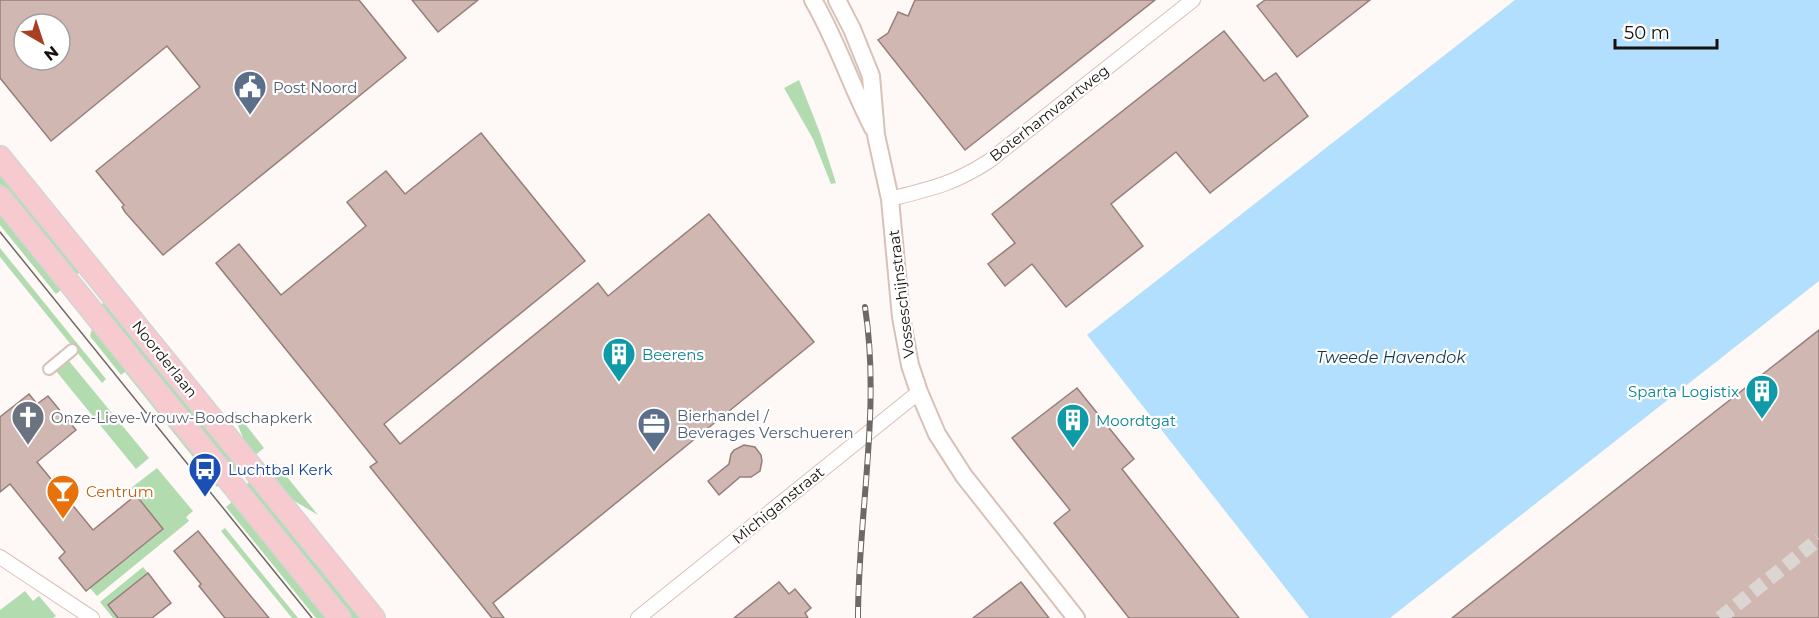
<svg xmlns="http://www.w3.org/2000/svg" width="1819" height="618" font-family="Montserrat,sans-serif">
  <rect width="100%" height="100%" fill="#fef9f7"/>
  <g fill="#b2dbaf">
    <polygon points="799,80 820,133 836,183 831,184 813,139 784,88"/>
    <polygon points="0,168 83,270 75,276 0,184"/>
    <polygon points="0,210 64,288 56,294 0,225"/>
    <polygon points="0,248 106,379 102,383 0,257"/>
    <polygon points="105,297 242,467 234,472 101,308"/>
    <polygon points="93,325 221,483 217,487 125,372 121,375 90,336"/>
    <polygon points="69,361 149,458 136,469 56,371"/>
    <polygon points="235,411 264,448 254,456 246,446 233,412"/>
    <polygon points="274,461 318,515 286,496 265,469"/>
    <polygon points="157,468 193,511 186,517 189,521 97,596 90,588 163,529 131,488"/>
    <polygon points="252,480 364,618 351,618 244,486"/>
    <polygon points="234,500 330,618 316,618 226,507"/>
    <polygon points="225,528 298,618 292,618 221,531"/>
    <polygon points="143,567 148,573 108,605 118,618 113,618 100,602"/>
    <polygon points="25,591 33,601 39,596 56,616 53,618 0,618 0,610"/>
  </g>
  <polygon fill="#b3dffe" points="1515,0 1819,0 1819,281 1390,618 1309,618 1087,335"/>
  <g fill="#d0b7b1" stroke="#967f7a" stroke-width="1.5" fill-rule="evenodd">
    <path d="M0,0H359L406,58L163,255L125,212L122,207L124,205L96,171L200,87L167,46L51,141L0,78ZM24,24H60V60H24Z"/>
    <polygon points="412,0 478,0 438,32"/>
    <polygon points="915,0 1155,0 965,150 878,40 888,33 898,12 908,16"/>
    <polygon points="1265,0 1370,0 1297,57 1257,6"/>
    <polygon points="1224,31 1264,81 1276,73 1308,116 1210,193 1176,152 1111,204 1143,246 1066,307 1032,264 1005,286 988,264 1015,243 992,214"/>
    <polygon points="481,133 585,261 384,424 400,444 598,283 608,296 709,214 814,342 493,603 504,618 492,618 370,467 377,462 216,263 239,244 281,295 366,226 347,202 386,171 405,194"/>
    <polygon points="1819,330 1819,618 1452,618"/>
    <polygon points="1077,388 1134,459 1122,469 1239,618 1129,618 1054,523 1070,510 1012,438"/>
    <polygon points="29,394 37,404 48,396 76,430 37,462 93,530 136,495 163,529 86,591 59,558 65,552 10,484 0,492 0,417"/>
    <polygon points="744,445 755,447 761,455 762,461 760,471 751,477 740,477 719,495 708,481 729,464 731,454 734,450"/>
    <polygon points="198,531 240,583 269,618 225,618 199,586 201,584 174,551"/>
    <polygon points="148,573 171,603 152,618 118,618 108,605"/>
    <polygon points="779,582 789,594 795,589 811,608 805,613 808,618 734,618"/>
    <polygon points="1021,582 1049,618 973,618"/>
  </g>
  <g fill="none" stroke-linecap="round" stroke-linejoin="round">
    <polyline stroke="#dbd6d4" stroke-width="14" stroke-dasharray="14 7" stroke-linecap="butt" points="1720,618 1819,539"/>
    <g stroke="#d8c1b7" stroke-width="14">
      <polyline id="pedestrian" points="49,369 72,350"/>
    </g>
    <g stroke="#d8c1b7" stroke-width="16">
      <g id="minor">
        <path d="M890,199C930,189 954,184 989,161L1193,0"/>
        <polyline points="0,557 92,618"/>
        <polyline points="638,618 919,392"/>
      </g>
    </g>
    <g stroke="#d8c1b7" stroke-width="20">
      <g id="tertiary">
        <path d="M813,0C837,41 851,86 873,128"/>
        <polyline points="837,0 852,29 871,76 876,135 890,199 901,317 910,365 919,392 937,434 964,476 1076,618"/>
      </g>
    </g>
    <g stroke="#d5d4d3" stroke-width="24">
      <g id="primary">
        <polyline points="0,157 374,618"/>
        <polyline points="0,197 340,618"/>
      </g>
    </g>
    <use href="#pedestrian" stroke="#fff" stroke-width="10"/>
    <use href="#minor" stroke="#fff" stroke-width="14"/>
    <use href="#tertiary" stroke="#fff" stroke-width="16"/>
    <use href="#primary" stroke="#f7cad0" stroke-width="21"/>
    <polyline stroke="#6f6965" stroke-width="1.5" points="0,232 312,618"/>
    <g stroke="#6f6965" stroke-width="6">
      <path id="rail" d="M858,618C858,514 881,410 865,307"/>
    </g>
    <use href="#rail" stroke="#fff" stroke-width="4" stroke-dasharray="11" stroke-linecap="butt"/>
  </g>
  <defs>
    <g id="civic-pin" transform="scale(1.725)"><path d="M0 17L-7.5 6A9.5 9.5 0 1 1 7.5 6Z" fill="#5c6f8a" stroke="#fff"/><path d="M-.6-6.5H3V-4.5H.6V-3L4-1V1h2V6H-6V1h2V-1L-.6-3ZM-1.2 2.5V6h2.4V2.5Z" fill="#fff"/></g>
    <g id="building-pin" transform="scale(1.725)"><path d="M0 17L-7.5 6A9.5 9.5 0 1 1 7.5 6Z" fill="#0f9aa8" stroke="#fff"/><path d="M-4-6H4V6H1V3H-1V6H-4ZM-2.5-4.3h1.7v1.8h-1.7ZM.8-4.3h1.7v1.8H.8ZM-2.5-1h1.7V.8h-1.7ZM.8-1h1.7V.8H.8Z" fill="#fff"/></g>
    <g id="church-pin" transform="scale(1.725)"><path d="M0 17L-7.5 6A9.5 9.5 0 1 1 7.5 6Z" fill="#6b7280" stroke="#fff"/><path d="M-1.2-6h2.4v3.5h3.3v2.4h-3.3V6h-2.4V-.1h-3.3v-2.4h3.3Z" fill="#fff"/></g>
    <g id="office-pin" transform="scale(1.725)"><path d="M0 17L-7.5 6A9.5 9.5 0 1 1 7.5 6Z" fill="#5c6f8a" stroke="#fff"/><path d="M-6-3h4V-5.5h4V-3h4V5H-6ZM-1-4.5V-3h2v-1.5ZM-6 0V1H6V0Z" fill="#fff"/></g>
    <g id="bus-pin" transform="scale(1.725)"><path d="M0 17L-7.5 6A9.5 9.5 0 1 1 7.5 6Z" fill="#1a4fb4" stroke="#fff"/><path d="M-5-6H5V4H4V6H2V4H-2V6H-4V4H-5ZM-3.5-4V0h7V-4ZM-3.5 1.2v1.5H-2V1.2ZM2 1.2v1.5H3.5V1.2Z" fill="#fff"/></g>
    <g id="bar-pin" transform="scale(1.725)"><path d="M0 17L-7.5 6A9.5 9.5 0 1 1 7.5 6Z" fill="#e8710a" stroke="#fff"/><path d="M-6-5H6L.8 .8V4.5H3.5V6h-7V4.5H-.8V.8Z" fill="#fff"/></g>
  </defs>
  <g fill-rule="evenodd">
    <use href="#civic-pin" x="250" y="87"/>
    <use href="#building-pin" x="619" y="354"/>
    <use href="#building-pin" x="1762" y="391"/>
    <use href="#church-pin" x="28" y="417"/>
    <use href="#building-pin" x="1073" y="420"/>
    <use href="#office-pin" x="654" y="424"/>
    <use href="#bus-pin" x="205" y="469"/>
    <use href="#bar-pin" x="63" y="491"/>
  </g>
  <g text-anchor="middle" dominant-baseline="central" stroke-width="4.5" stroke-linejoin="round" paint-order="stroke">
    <g font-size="15" fill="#4e5e75" stroke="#fff" text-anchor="start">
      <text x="273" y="87">Post Noord</text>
      <text x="677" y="415">Bierhandel /<tspan x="677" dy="17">Beverages Verschueren</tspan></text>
    </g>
    <g font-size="15" fill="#17100c" stroke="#fff">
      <text transform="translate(1049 113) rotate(-38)">Boterhamvaartweg</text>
      <text transform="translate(901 294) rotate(-97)">Vosseschijnstraat</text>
      <text transform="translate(165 359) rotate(51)">Noorderlaan</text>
      <text transform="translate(778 505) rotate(-39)">Michiganstraat</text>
    </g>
    <g font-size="15" fill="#0d838f" stroke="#fff" text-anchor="start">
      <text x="642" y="354">Beerens</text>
      <text x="1739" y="391" text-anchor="end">Sparta Logistix</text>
      <text x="1096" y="420">Moordtgat</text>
    </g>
    <g font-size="15" fill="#5b616d" stroke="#fff" text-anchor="start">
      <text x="51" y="417">Onze-Lieve-Vrouw-Boodschapkerk</text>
    </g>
    <g font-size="15" fill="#164399" stroke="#fff" text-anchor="start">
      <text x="228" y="469">Luchtbal Kerk</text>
    </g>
    <g font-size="15" fill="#c56008" stroke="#fff" text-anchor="start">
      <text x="86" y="491">Centrum</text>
    </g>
    <g font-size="16" font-style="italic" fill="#0c3852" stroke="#fff">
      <text x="1391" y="357">Tweede Havendok</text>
    </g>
  </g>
  <g transform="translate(42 42) rotate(141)"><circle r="28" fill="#ffffff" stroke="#a29f9e" stroke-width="1.5"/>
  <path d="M0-4.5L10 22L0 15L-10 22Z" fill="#a83f24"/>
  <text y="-9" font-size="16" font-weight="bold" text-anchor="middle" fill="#17100c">N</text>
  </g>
  <path d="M1615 39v9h102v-9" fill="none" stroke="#17100c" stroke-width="3"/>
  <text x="1624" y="39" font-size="18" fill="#17100c" stroke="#ffffff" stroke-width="4.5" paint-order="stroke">50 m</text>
</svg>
